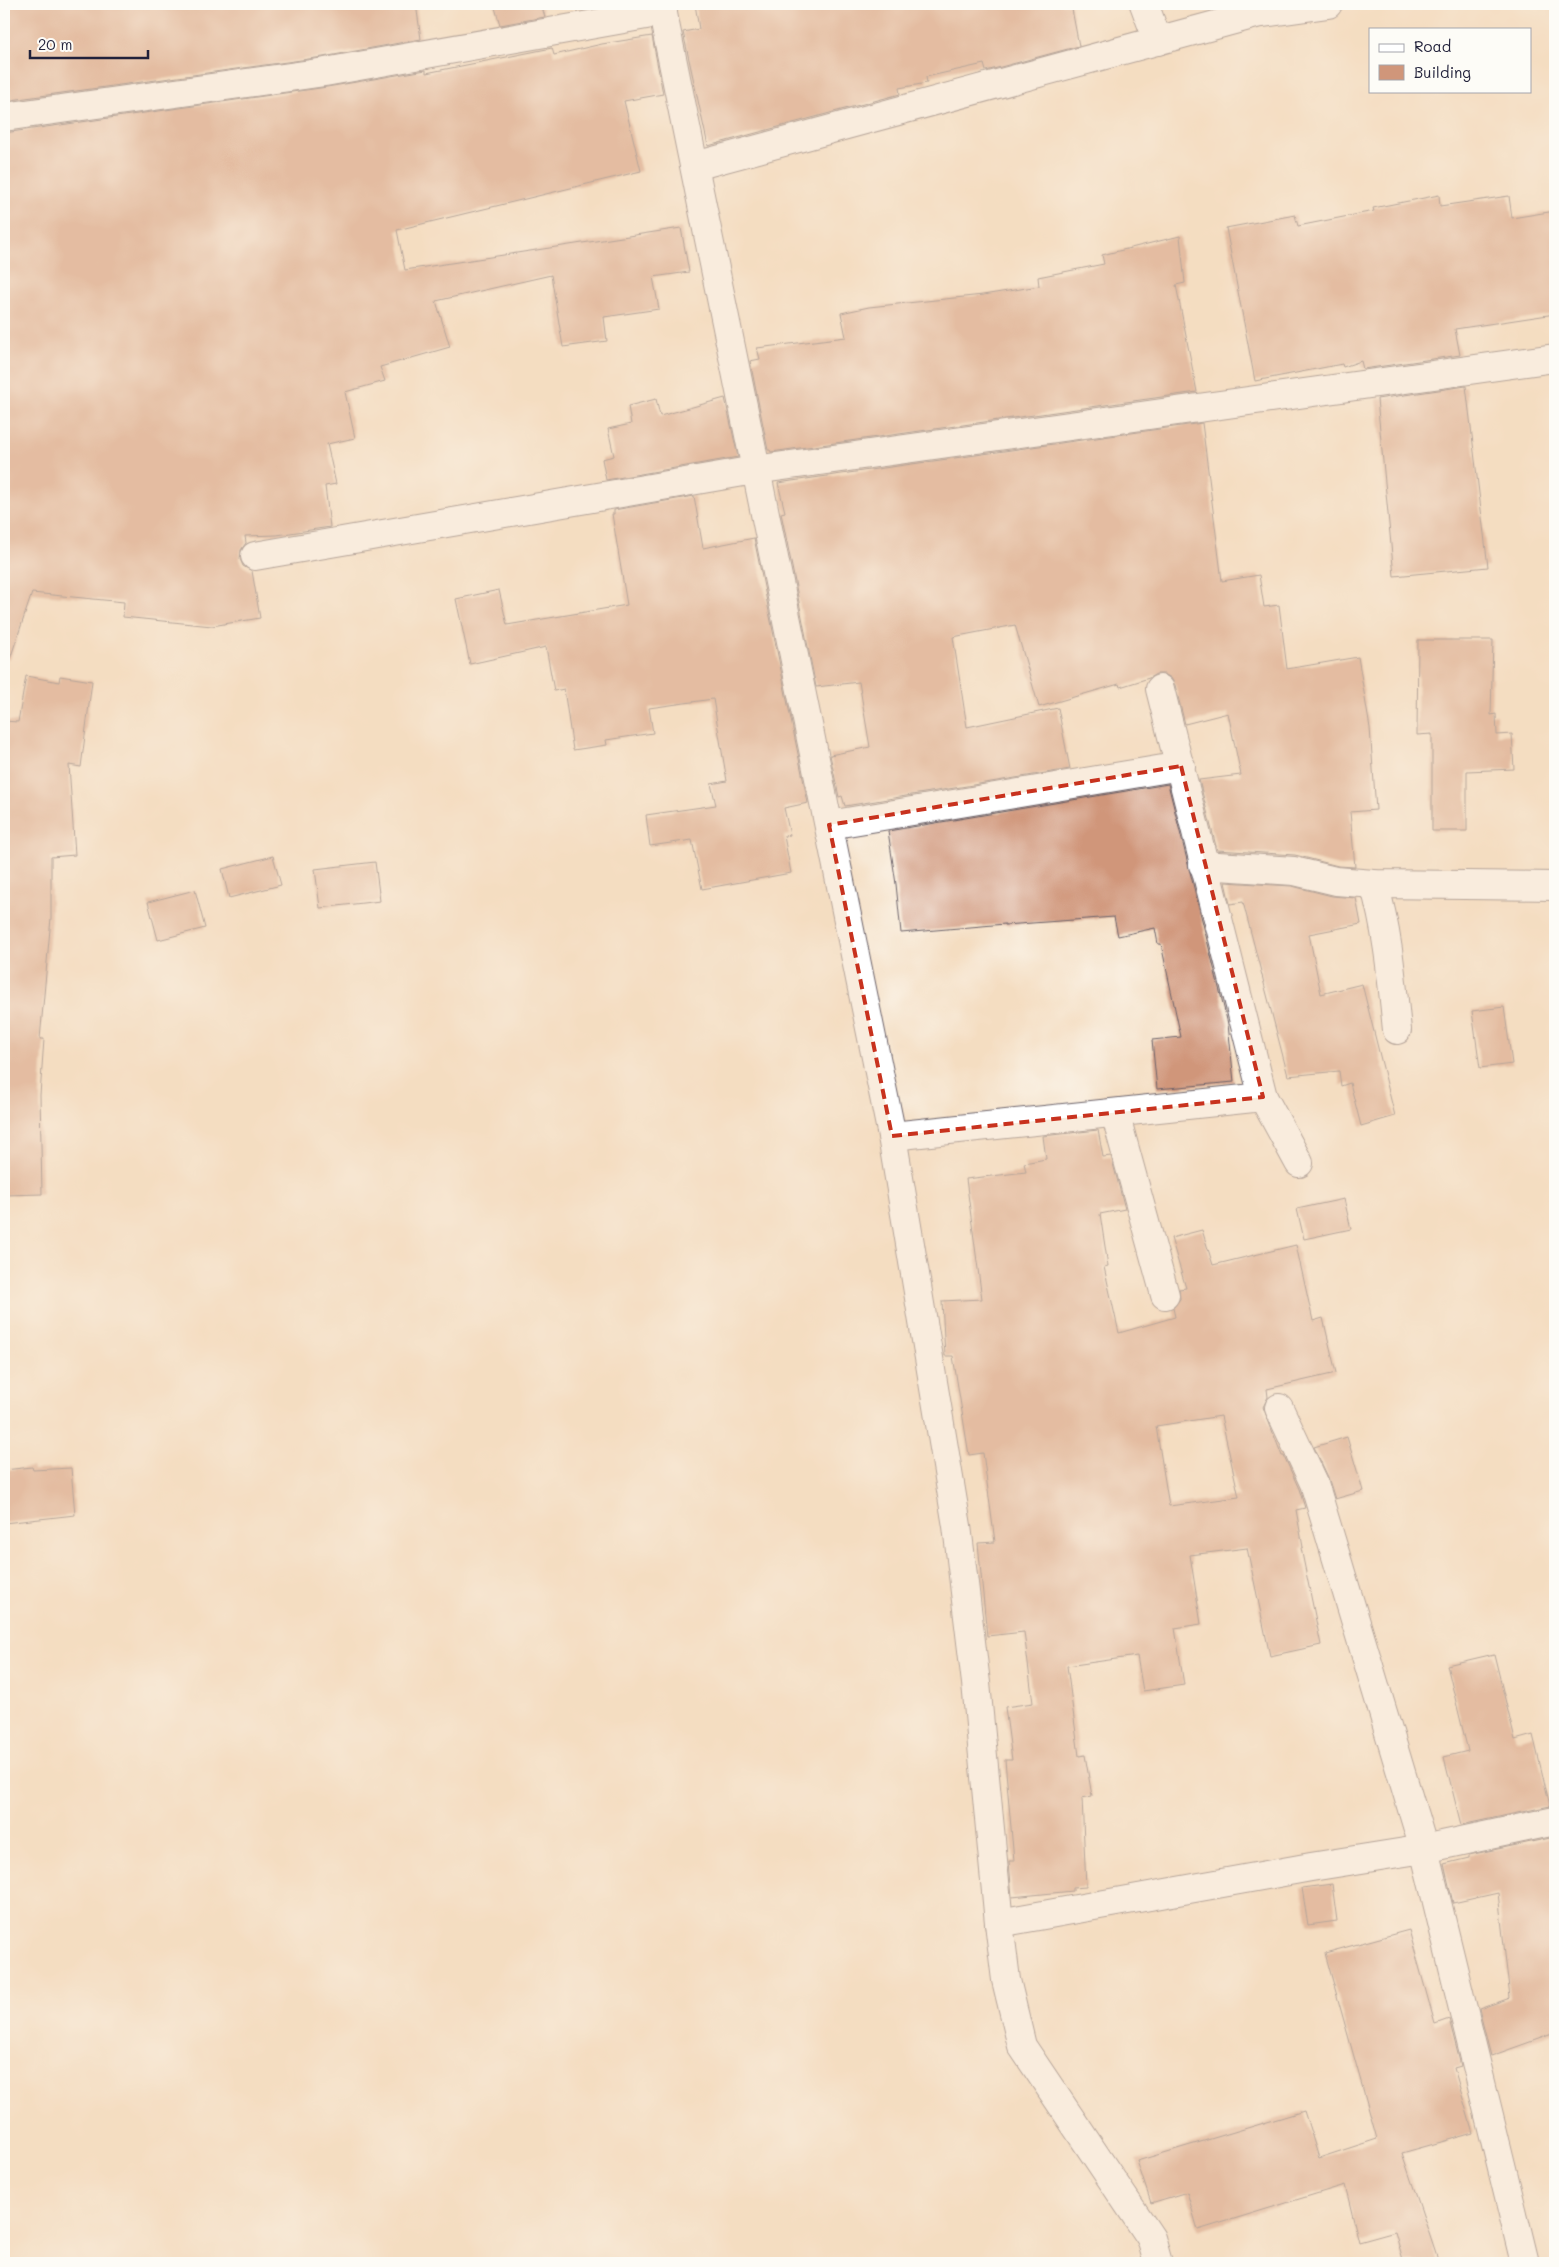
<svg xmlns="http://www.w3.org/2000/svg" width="1559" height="2267" font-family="Mali,sans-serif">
  <rect width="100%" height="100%" fill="#fdfcf7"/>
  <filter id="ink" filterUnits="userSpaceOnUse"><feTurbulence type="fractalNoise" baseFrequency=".02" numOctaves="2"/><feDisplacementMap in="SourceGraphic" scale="10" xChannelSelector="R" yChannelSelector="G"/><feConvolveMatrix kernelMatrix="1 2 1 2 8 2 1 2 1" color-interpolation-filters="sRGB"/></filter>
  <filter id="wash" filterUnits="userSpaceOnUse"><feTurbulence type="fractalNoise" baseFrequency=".0096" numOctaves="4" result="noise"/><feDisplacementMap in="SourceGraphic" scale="20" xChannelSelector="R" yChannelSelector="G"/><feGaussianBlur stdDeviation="1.12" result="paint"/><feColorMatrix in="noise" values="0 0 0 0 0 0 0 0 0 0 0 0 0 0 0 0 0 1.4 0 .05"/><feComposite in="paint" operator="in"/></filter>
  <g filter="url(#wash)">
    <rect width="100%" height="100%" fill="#f4ddc1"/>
    <g id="blocks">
      <g fill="#d0967a" fill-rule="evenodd">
        <polygon points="4,4 416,4 421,39 323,57 11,100 4,47"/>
        <polygon points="494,4 541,4 545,17 500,25"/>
        <polygon points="695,4 1071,4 1079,46 986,71 984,64 926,77 927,83 899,88 900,94 708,146 683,32 699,29"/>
        <polygon points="652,36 663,94 624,101 641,171 397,230 405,270 681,228 689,272 653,277 659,309 604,317 607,341 563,347 551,275 436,301 450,347 380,367 385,381 345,392 355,438 327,444 336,484 325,486 330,527 277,535 245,536 246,543 241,550 240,559 243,566 252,571 260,618 212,626 123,617 124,602 32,593 10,659 4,658 4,133 327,87 426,70 426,73 552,48 554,55 602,44"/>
        <polygon points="1439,195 1440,206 1509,196 1512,218 1555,211 1555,314 1455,329 1460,355 1363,369 1361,361 1343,367 1342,364 1255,381 1226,228 1295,215 1298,226 1374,211 1373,208"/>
        <polygon points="1180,236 1185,283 1176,285 1197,392 771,452 770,450 768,450 750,361 760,359 757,348 846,337 841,313 869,307 983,295 1039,286 1038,277 1104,264 1102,255"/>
        <polygon points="1466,386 1488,567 1394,576 1377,399"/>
        <polygon points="725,398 738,457 606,480 602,459 614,456 608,429 631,424 628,406 656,399 660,416"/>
        <polygon points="1202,423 1222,581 1259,575 1264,607 1279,605 1287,669 1358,657 1370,728 1376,810 1350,812 1355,867 1338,866 1295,855 1217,850 1199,780 1241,775 1228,713 1185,724 1175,685 1171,678 1164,674 1156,674 1149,678 1120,687 1119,684 1039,707 1015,625 953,637 967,727 1058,708 1070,769 845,806 842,796 839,797 830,755 870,747 859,682 816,687 785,532 781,513 785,512 778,483"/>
        <polygon points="694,496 703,548 754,538 808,803 784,808 790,835 784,836 791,873 702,889 692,840 650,846 646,815 716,805 711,784 727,781 713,699 649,708 653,733 606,740 607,745 573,750 564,689 554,691 546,647 470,664 456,599 499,590 507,625 627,605 612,514 614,514 614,510"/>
        <polygon points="1418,640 1493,640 1491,715 1496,714 1497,735 1512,734 1514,769 1467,771 1467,831 1432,831 1432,734 1417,735"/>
        <polygon points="26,676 59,682 60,676 92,681 81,767 69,765 75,855 51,857 51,918 40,1039 44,1039 40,1095 42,1194 4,1195 4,721 18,722"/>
        <polygon points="1168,784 1228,1024 1234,1082 1157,1089 1152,1040 1181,1037 1161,944 1158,944 1155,928 1118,936 1114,917 1005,925 1005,924 901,933 896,884 888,831"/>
        <polygon points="273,856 281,885 229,898 222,869"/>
        <polygon points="375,862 380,901 320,908 315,869"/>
        <polygon points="1225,882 1292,886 1332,896 1356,898 1361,924 1309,934 1321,994 1362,984 1395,1116 1361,1126 1350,1083 1341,1086 1339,1071 1288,1076 1243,902 1230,904"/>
        <polygon points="195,890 205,928 158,940 148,902"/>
        <polygon points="1504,1007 1512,1064 1480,1068 1472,1011"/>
        <path d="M1098,1130L1103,1157L1111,1156L1125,1209L1100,1214L1108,1266L1104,1267L1119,1333L1175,1317L1173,1308L1180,1299L1179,1289L1186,1288L1171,1238L1202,1230L1213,1265L1296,1245L1313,1321L1323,1318L1336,1373L1267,1389L1268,1397L1263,1407L1282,1456H1284L1299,1489L1305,1508L1296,1510L1303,1547L1301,1548L1321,1645L1270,1656L1247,1548L1190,1555L1201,1624L1175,1628L1184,1685L1143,1691L1137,1656L1067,1666L1079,1756L1085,1755L1092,1796L1082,1798L1086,1887L1073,1888V1891L1012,1897L1009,1861H1014L1005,1760H1012L1005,1707L1033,1703L1024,1632L987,1636L978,1543L995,1542L983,1453L969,1455L953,1356H945L942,1301L982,1299L966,1179L1026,1172L1024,1163L1046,1159L1043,1136ZM1221,1416L1239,1497L1169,1506L1156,1426Z"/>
        <polygon points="1344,1199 1351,1229 1304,1239 1297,1209"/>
        <polygon points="1347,1437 1363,1491 1335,1499 1328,1477 1314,1447"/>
        <polygon points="32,1467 33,1470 71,1468 75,1515 4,1523 4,1470"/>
        <polygon points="1494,1654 1515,1740 1533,1735 1550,1806 1461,1825 1444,1757 1468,1751 1447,1665"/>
        <polygon points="1555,1837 1555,2033 1491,2056 1479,2009 1510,1998 1498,1893 1453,1903 1444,1864 1469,1858 1469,1855"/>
        <polygon points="1332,1884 1337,1921 1308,1925 1302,1888"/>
        <polygon points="1409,1930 1435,2024 1449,2019 1461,2066 1454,2068 1473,2133 1402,2153 1439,2263 1404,2263 1395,2232 1359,2242 1345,2185 1198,2230 1187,2192 1151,2203 1137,2161 1304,2111 1319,2158 1377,2139 1325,1953"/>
      </g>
    </g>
  </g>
  <g filter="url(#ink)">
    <use href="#blocks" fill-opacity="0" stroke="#6c636a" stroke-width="1"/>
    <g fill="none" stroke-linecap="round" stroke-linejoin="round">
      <g stroke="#6c636a" stroke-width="30">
        <g id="street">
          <polyline points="661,4 892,1136 957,1526 976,1683 999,1923 1006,1980 1022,2046 1151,2238 1158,2263"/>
          <polyline points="1144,4 1158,41"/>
          <polyline points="4,117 325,72 663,12"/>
          <polyline points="695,166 1256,14 1328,4"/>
          <polyline points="255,556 755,470 1555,358"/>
          <polyline points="829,825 1181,766"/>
          <polyline points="1203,865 1294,871 1336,881 1374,884 1555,886"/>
          <path d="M1374,884C1388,931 1392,981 1397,1030"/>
          <polyline points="1263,1097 1299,1163"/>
          <polyline points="1115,1113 1165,1295"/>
          <polyline points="892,1136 1263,1097 1160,689"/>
          <polyline points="1279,1408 1314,1483 1424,1849 1555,1821"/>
          <polyline points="999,1923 1311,1867 1424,1849 1525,2263"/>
        </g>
      </g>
      <use href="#street" stroke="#fff" stroke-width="28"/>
    </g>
  </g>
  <path d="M0 0H1559V2267H0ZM1181,766L1263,1097L892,1136L829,825Z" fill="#f4ddc1" fill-opacity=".55" fill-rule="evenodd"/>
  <path fill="none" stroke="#c8321e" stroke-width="4" stroke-dasharray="10 6" stroke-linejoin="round" d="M1181,766L1263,1097L892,1136L829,825Z"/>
  <rect width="1559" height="2267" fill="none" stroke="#fdfcf7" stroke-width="20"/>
  <rect x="1369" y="28" width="162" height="65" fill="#fdfcf7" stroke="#a5a5ac"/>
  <rect x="1379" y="44" width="25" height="8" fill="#ffffff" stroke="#a5a5ac"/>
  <text x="1414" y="52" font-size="15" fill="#22223b">Road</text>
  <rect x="1379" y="65" width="25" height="15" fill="#d0967a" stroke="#a5a5ac"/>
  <text x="1414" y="78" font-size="15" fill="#22223b">Building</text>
  <path d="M30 50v8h118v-8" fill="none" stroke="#22223b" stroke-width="2.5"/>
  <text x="38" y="50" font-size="15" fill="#22223b" stroke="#fdfcf7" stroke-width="4" paint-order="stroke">20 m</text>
</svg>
